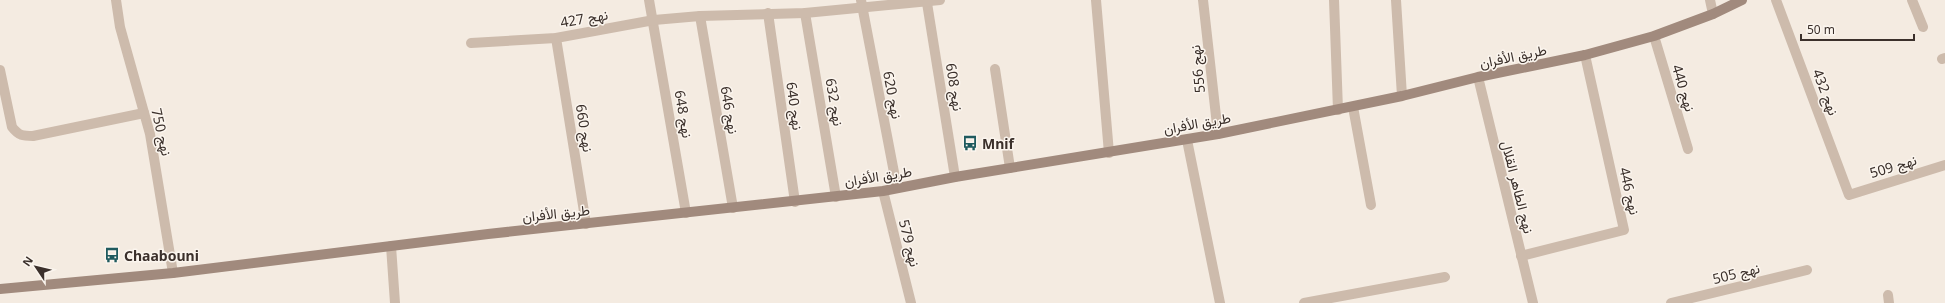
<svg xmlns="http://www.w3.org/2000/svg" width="1945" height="303" font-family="'Noto Sans',Vazirmatn,sans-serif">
  <rect width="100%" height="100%" fill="#f4ebe1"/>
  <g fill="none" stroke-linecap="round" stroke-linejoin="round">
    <g stroke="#cdbbac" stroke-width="10">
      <polyline points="116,0 120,27 150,134 173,273"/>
      <polyline points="649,0 686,213"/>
      <polyline points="861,0 897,188"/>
      <polyline points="1096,0 1109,153"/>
      <polyline points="1203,0 1218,134"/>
      <polyline points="1334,0 1338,110"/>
      <polyline points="1396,0 1402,96"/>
      <polyline points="1710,0 1713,14"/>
      <polyline points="1776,0 1849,195 1945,165"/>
      <polyline points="1912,0 1923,27"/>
      <polyline points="927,3 955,177"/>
      <polyline points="768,13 795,202"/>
      <polyline points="805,13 836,197"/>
      <polyline points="700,16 733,208"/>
      <polyline points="1654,36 1688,149"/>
      <polyline points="556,38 586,224"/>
      <polyline points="471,43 556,38 654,20 700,16 805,13 940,0"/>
      <polyline points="1942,59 1945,58"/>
      <polyline points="995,69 1010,168"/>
      <path d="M0,70L12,127C19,136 23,136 33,136L144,113"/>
      <polyline points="1353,107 1371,205"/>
      <polyline points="1187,140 1220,303"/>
      <polyline points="883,191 911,303"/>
      <polyline points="391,246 395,303"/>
      <polyline points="1521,256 1624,230 1585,55"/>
      <polyline points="1888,295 1889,303"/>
      <polyline points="1304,303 1445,277"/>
      <polyline points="1671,303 1807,270"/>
    </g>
    <polyline stroke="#cdbbac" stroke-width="10" points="1478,77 1533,303"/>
    <polyline stroke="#a18a7d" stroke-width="10" points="0,289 173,273 488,234 883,191 955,177 1218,134 1402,96 1478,77 1585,55 1654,36 1713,14 1742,0"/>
  </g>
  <defs>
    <g id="bus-bare" transform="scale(1.2)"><path d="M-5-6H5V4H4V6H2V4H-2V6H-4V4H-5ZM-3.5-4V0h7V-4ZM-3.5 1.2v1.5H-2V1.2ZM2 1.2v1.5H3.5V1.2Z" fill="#1f5a5e" stroke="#fbf5ee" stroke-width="2.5" paint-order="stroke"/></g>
  </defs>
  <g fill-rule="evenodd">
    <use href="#bus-bare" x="970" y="143"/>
    <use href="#bus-bare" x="112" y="255"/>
  </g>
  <g text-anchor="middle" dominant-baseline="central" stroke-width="3" stroke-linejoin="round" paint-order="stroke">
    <g font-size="14" fill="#3b302b" stroke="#fbf5ee">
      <text transform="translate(584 18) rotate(-10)">نهج 427</text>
      <text transform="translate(1513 56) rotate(-12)">طريق الأفران</text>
      <text transform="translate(1197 69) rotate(-96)">نهج 556</text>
      <text transform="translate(955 87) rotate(81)">نهج 608</text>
      <text transform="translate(1684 88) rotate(73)">نهج 440</text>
      <text transform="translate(1826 92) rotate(69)">نهج 432</text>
      <text transform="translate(893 95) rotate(79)">نهج 620</text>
      <text transform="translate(835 102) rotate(80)">نهج 632</text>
      <text transform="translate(795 106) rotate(82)">نهج 640</text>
      <text transform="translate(730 110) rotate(80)">نهج 646</text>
      <text transform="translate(684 114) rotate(80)">نهج 648</text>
      <text transform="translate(1197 123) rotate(-10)">طريق الأفران</text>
      <text transform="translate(585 128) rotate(81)">نهج 660</text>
      <text transform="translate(162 132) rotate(77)">نهج 750</text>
      <text transform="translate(1893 166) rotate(-17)">نهج 509</text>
      <text transform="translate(878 176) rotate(-9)">طريق الأفران</text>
      <text transform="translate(1518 187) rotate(76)">نهج الطاهر القلال</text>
      <text transform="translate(1630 191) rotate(77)">نهج 446</text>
      <text transform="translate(556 213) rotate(-6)">طريق الأفران</text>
      <text transform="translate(910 243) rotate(76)">نهج 579</text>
      <text transform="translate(1736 273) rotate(-14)">نهج 505</text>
    </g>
    <g font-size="14" font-weight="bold" fill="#3b302b" stroke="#fbf5ee" text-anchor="start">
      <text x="982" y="143">Mnif</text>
      <text x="124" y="255">Chaabouni</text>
    </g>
  </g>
  <g transform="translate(36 267) rotate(305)" stroke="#fbf5ee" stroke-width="3" paint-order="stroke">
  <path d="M0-3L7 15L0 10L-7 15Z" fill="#3b302b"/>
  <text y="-6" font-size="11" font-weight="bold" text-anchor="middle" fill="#3b302b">N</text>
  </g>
  <path d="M1801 34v6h113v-6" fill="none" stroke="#3b302b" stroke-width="2"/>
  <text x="1807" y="34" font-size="12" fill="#3b302b" stroke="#fbf5ee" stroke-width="3" paint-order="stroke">50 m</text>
</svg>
